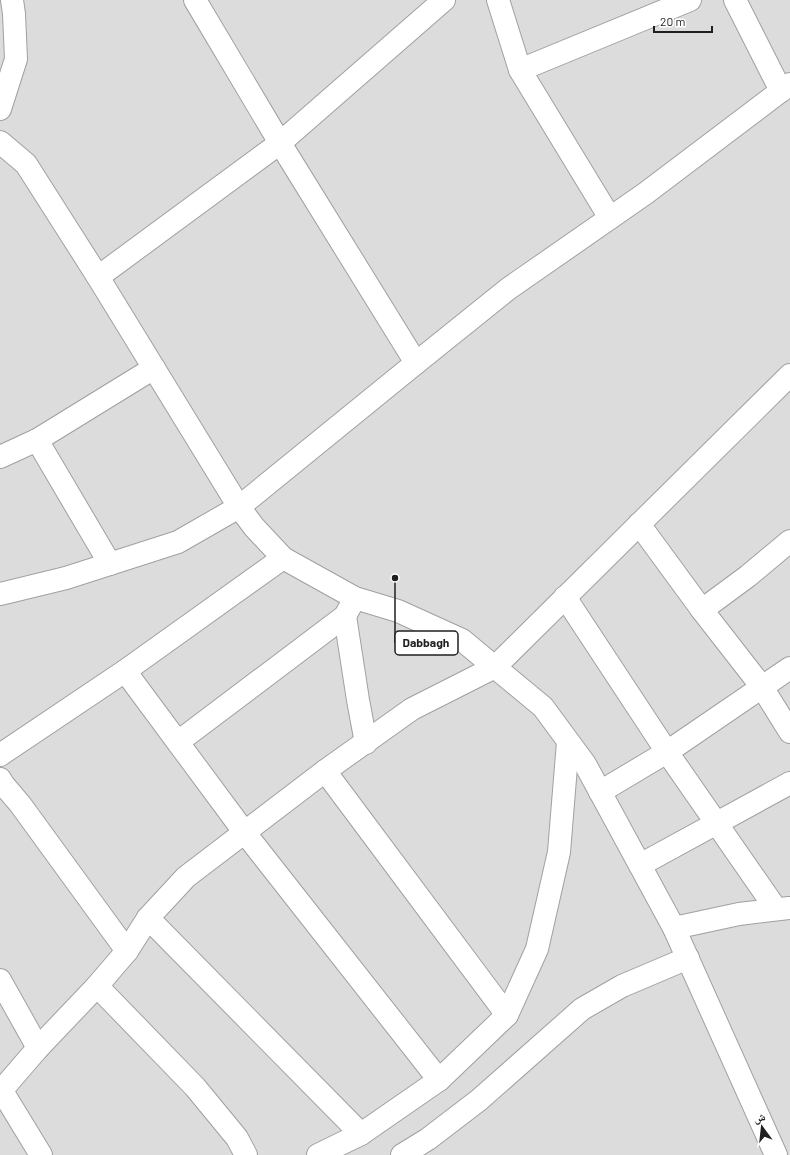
<svg xmlns="http://www.w3.org/2000/svg" width="790" height="1155" font-family="Barlow,'Noto Naskh Arabic',sans-serif">
  <rect width="100%" height="100%" fill="#efece6"/>
  <rect fill="#dddcdc" x="0" y="0" width="790" height="1155"/>
  <g fill="none" stroke-linecap="round" stroke-linejoin="round">
    <g stroke="#a0a0a0" stroke-width="24">
      <g id="street">
        <polyline points="195,0 280,143 416,363"/>
        <polyline points="498,0 520,70 610,218"/>
        <polyline points="735,0 781,91"/>
        <polyline points="520,70 690,0"/>
        <polyline points="0,109 16,59 14,14 12,0"/>
        <polyline points="0,142 26,164 98,277 239,507 254,527 283,558 355,598 398,611 462,640 543,707 585,764 674,928 776,1155"/>
        <polyline points="98,277 280,143 444,0"/>
        <polyline points="37,440 110,564"/>
        <polyline points="0,457 37,440 154,368"/>
        <polyline points="639,524 702,610 762,687 790,732"/>
        <polyline points="0,594 66,578 178,542 239,507 416,363 508,289 646,193 790,84"/>
        <polyline points="565,597 667,752 776,909"/>
        <polyline points="702,610 748,576 790,541"/>
        <polyline points="345,616 358,700 366,743"/>
        <polyline points="125,671 245,833 439,1080"/>
        <polyline points="178,742 345,616 355,598"/>
        <polyline points="0,755 125,671 283,558"/>
        <polyline points="325,771 507,1015"/>
        <polyline points="0,779 3,784 20,804 127,951"/>
        <polyline points="600,792 667,752 790,668"/>
        <polyline points="640,865 790,783"/>
        <polyline points="148,918 361,1134"/>
        <polyline points="674,928 739,914 789,908"/>
        <polyline points="0,980 38,1048"/>
        <polyline points="97,986 195,1087 237,1138 246,1155"/>
        <polyline points="2,1091 41,1155"/>
        <polyline points="0,1092 38,1048 97,986 127,951 148,918 186,877 325,771 412,709 495,667 790,375"/>
        <polyline points="318,1155 361,1134 439,1080 507,1015 537,949 559,852 568,742"/>
        <polyline points="402,1155 428,1139 479,1100 582,1009 622,986 688,958"/>
      </g>
    </g>
    <use href="#street" stroke="#fff" stroke-width="22"/>
  </g>
  <path fill="none" stroke="#1f1f1f" stroke-width="1.5" d="M395 578L395 643"/>
  <circle fill="#1f1f1f" stroke="#fff" stroke-width="1.5" cx="395" cy="578" r="4"/>
  <rect fill="#fff" stroke="#1f1f1f" stroke-width="1.5" x="395" y="631" width="63" height="24" rx="4"/>
  <g font-size="12" text-anchor="middle" font-weight="bold" fill="#1f1f1f">
    <text x="426" y="647">Dabbagh</text>
  </g>
  <g transform="translate(762 1127) rotate(345)" stroke="#ffffff" stroke-width="3" paint-order="stroke">
  <path d="M0-3L7 15L0 10L-7 15Z" fill="#1f1f1f"/>
  <text y="-6" font-size="11" font-weight="bold" text-anchor="middle" fill="#1f1f1f">ش</text>
  </g>
  <path d="M654 26v6h58v-6" fill="none" stroke="#1f1f1f" stroke-width="2"/>
  <text x="660" y="26" font-size="12" fill="#1f1f1f" stroke="#ffffff" stroke-width="3" paint-order="stroke">20 m</text>
</svg>
